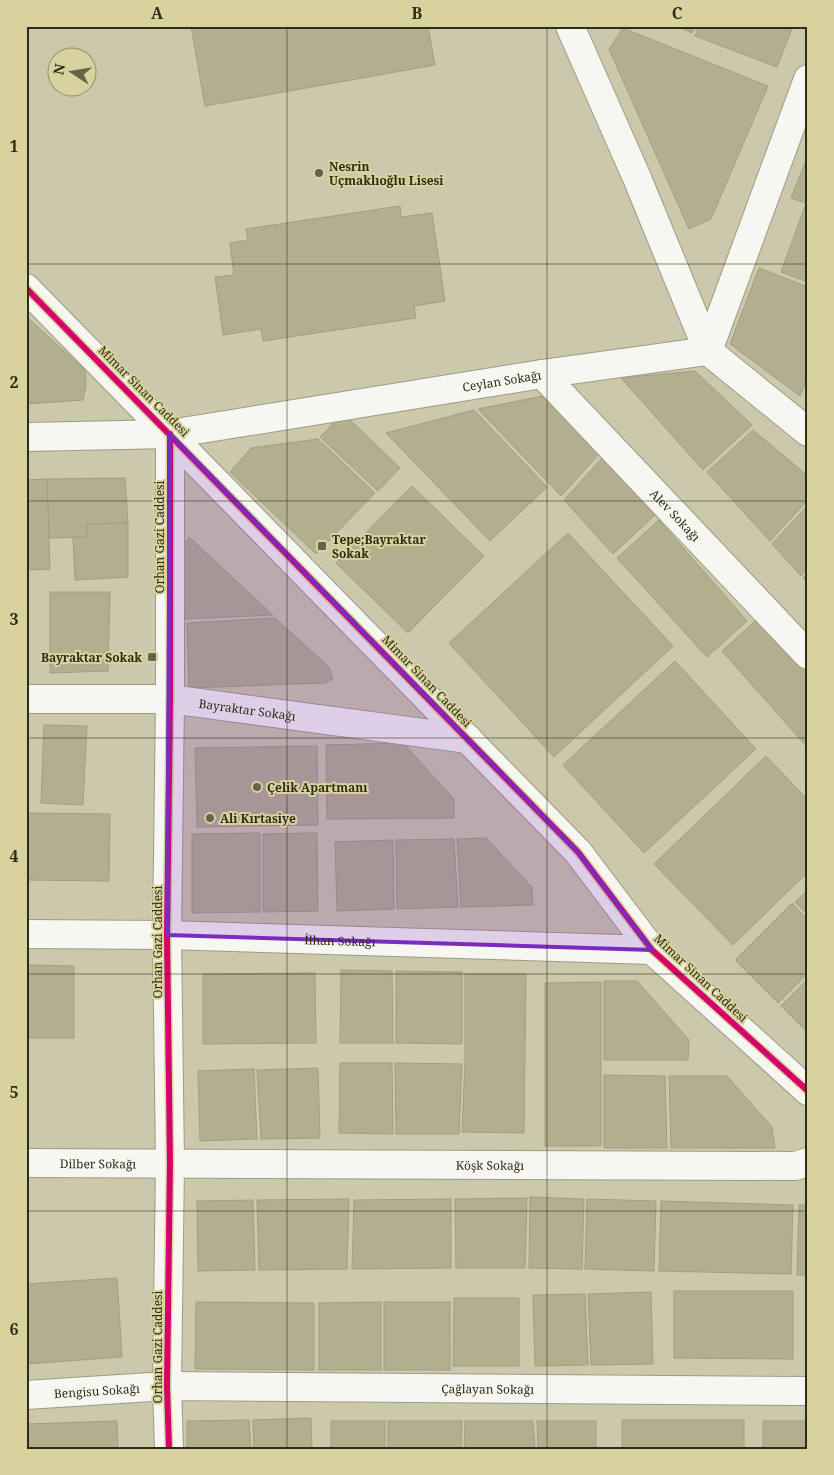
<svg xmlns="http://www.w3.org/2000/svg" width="834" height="1475" font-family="'Noto Serif',serif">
  <rect width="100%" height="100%" fill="#cbc8ab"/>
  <g fill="#b3af8e" stroke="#a19e88">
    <polygon points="191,26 428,26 435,65 205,106"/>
    <polygon points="676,26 695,26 692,33"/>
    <polygon points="699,26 793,26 777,67 695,36"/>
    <polygon points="623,28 768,86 711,219 689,229 609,49"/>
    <polygon points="808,155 808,204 791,198"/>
    <polygon points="400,206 401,217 432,213 445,301 414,306 416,318 263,341 261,329 223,335 215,277 234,275 230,243 248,240 246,229"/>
    <polygon points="805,206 808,207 808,282 781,272"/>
    <polygon points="759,268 808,287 808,377 800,396 730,344"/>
    <polygon points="26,316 85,370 86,386 83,400 26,404"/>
    <polygon points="695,371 752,425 703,470 621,378"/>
    <polygon points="548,395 600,453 561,496 478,409"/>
    <polygon points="474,410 547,487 490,541 386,433"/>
    <polygon points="343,413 400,468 378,491 320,437"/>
    <polygon points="753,430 808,476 808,500 770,541 707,472"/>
    <polygon points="318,439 375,493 316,554 230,472 251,448"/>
    <polygon points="603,457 655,515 613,554 564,500"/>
    <polygon points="125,478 128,523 88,524 86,537 49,538 47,479"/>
    <polygon points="47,479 50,569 26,570 26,480"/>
    <polygon points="412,486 484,556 408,633 336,563"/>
    <polygon points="808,505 808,569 801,576 772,544"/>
    <polygon points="659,520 747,621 707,657 617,558"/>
    <polygon points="128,523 128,577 75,580 73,537 86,537 88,524"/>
    <polygon points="568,533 673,646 554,757 449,643"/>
    <polygon points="189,537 273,615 185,619 181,547"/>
    <polygon points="808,573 808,583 803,578"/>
    <polygon points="50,592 110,592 108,671 50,673"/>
    <polygon points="762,615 808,667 808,748 722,651"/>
    <polygon points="275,618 329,667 333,679 325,683 189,688 187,623"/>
    <polygon points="675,661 756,749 644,853 563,765"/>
    <polygon points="44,725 87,726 83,805 41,803"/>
    <polygon points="403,743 454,799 454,818 327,819 326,745"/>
    <polygon points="317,746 318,825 197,827 195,748"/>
    <polygon points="766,756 808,800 808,872 733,945 654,864"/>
    <polygon points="26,813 110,814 109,881 26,880"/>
    <polygon points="260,833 260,912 192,913 192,834"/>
    <polygon points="308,833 317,833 318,911 263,912 263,834"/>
    <polygon points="486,838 532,887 533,905 461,907 457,839"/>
    <polygon points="454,839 458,907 397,909 396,840"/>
    <polygon points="393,840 394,909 337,911 335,842"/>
    <polygon points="808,890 808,915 795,902"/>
    <polygon points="792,903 808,920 808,973 778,1003 735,960"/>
    <polygon points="26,965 74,966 74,1038 26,1038"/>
    <polygon points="341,970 392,971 393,1043 340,1043"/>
    <polygon points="396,971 462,972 462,1044 396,1043"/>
    <polygon points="315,973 316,1043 203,1044 203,974"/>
    <polygon points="465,974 526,974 524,1133 462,1132 465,1062"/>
    <polygon points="808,979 808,1033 781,1006"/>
    <polygon points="604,981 637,981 689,1040 688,1060 604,1060"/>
    <polygon points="601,982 601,1146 545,1146 545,983"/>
    <polygon points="340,1063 392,1063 393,1134 339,1133"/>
    <polygon points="395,1063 462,1064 459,1134 396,1134"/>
    <polygon points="318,1068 320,1138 261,1139 257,1070"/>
    <polygon points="254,1069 257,1139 200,1141 198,1071"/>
    <polygon points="604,1075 665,1076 667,1148 604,1148"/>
    <polygon points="669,1076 727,1076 772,1127 775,1148 671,1148"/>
    <polygon points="530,1197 584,1199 582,1269 529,1268"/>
    <polygon points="527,1198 525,1268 456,1268 455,1199"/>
    <polygon points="349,1199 347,1269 259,1270 257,1200"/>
    <polygon points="451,1199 451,1268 352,1269 354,1200"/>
    <polygon points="587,1199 656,1201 654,1271 585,1269"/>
    <polygon points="253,1200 255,1270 198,1271 197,1201"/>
    <polygon points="661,1201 793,1205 791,1274 659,1271"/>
    <polygon points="799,1205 808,1205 808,1275 797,1275"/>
    <polygon points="117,1278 122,1357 26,1364 26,1284"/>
    <polygon points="674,1291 793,1291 793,1359 674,1358"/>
    <polygon points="651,1292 653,1364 591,1365 588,1294"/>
    <polygon points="585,1294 588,1365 535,1366 533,1295"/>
    <polygon points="454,1298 519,1298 519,1366 453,1366"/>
    <polygon points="196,1302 314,1303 314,1370 195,1369"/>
    <polygon points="381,1302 381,1370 319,1370 319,1303"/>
    <rect x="384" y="1302" width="66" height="68"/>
    <polygon points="311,1418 312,1449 254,1449 253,1420"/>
    <polygon points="249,1420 251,1449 187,1449 187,1421"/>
    <rect x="622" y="1420" width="122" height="29"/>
    <polygon points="117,1421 118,1449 26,1449 26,1424"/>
    <rect x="331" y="1421" width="54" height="28"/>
    <polygon points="388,1421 462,1421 461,1449 388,1449"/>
    <polygon points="465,1421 533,1421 535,1449 464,1449"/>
    <polygon points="537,1421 596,1421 596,1449 538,1449"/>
    <rect x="763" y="1421" width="45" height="28"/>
  </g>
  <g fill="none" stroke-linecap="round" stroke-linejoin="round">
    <g stroke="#9e9b85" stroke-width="30">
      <g id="street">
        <polyline points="570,26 637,178 708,351"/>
        <polyline points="708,351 808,79"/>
        <path id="s1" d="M542,374L808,655"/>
        <path id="s2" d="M26,437L170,434L542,374L708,351L808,432"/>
        <path id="s3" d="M26,699H170L468,739"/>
        <path id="s4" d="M26,934L167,935L652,950"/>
        <path id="s5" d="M26,1163L795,1166L808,1162"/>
        <path id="s6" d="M26,1395L167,1386L808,1391"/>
        <polyline points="169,1449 167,1386 170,1163 167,935 170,699 170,434"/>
      </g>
    </g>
    <g stroke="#9e9b85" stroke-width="30">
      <polyline id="secondary" points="26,288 578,852 652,950 808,1091"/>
    </g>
    <use href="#street" stroke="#f7f7f2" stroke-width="28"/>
    <use href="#secondary" stroke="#f7f7f2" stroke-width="28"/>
    <g stroke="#d8d29e" stroke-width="9">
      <g id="cycleway">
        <polyline points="26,288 578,852 652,950 808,1091"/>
        <polyline points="169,1449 167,1386 170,1163 167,935 170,699 170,434"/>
      </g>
    </g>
    <use href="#cycleway" stroke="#d6006c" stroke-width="6"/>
  </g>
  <path fill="#7b2cbf" fill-opacity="0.2" stroke="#7b2cbf" stroke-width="4" stroke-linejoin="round" d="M170,434L578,852L652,950L167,935Z"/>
  <path fill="none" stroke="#2f2c17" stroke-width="1" stroke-opacity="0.55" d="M287,26V1449M547,26V1449M26,264H808M26,501H808M26,738H808M26,974H808M26,1211H808"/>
  <g fill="#66634b" stroke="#d8d29e" stroke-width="2">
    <circle cx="319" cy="173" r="5"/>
    <rect x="317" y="541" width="10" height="10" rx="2.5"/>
    <rect x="147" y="652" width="10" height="10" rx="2.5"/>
    <circle cx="257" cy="787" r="5"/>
    <circle cx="210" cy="818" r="5"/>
  </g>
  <g text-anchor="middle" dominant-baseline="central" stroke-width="4" stroke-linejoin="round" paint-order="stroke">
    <g font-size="12" font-weight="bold" fill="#2f2c17" stroke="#d8d29e" text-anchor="start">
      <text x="329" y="166">Nesrin<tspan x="329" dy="14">Uçmaklıoğlu Lisesi</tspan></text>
      <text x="332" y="539">Tepe;Bayraktar<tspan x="332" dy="14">Sokak</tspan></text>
      <text x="142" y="657" text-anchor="end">Bayraktar Sokak</text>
      <text x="267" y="787">Çelik Apartmanı</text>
      <text x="220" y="818">Ali Kırtasiye</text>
    </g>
    <g font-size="12" fill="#2f2c17" stroke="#d8d29e">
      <text stroke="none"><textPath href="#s2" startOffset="480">Ceylan Sokağı</textPath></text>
      <text transform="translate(144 391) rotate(45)">Mimar Sinan Caddesi</text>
      <text stroke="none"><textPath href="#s1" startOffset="194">Alev Sokağı</textPath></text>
      <text transform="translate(159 537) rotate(-90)">Orhan Gazi Caddesi</text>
      <text transform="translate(427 681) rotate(46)">Mimar Sinan Caddesi</text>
      <text stroke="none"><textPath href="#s3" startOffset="222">Bayraktar Sokağı</textPath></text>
      <text stroke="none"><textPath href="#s4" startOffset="314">İlhan Sokağı</textPath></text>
      <text transform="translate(157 942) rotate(-90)">Orhan Gazi Caddesi</text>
      <text transform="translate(701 978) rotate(43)">Mimar Sinan Caddesi</text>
      <text stroke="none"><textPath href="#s5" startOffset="72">Dilber Sokağı</textPath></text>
      <text stroke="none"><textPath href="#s5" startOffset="464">Köşk Sokağı</textPath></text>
      <text transform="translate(157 1347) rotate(-90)">Orhan Gazi Caddesi</text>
      <text stroke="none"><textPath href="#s6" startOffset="462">Çağlayan Sokağı</textPath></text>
      <text stroke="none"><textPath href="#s6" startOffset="71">Bengisu Sokağı</textPath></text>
    </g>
  </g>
  <rect width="834" height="1475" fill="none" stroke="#d8d29e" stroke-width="55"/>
  <g transform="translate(72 72) rotate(282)"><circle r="24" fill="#d8d29e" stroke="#949068"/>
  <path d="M0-4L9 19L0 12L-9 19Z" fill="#66634b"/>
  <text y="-8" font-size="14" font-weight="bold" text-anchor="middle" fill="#2f2c17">N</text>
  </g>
  <rect x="28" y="28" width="778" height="1420" fill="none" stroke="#2f2c17" stroke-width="2"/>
  <g font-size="16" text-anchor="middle" font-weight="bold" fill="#2f2c17">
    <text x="157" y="19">A</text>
    <text x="417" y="19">B</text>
    <text x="677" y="19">C</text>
    <text x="14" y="152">1</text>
    <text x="14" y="388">2</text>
    <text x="14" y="625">3</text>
    <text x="14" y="862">4</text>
    <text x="14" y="1098">5</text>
    <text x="14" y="1335">6</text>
  </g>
</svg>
